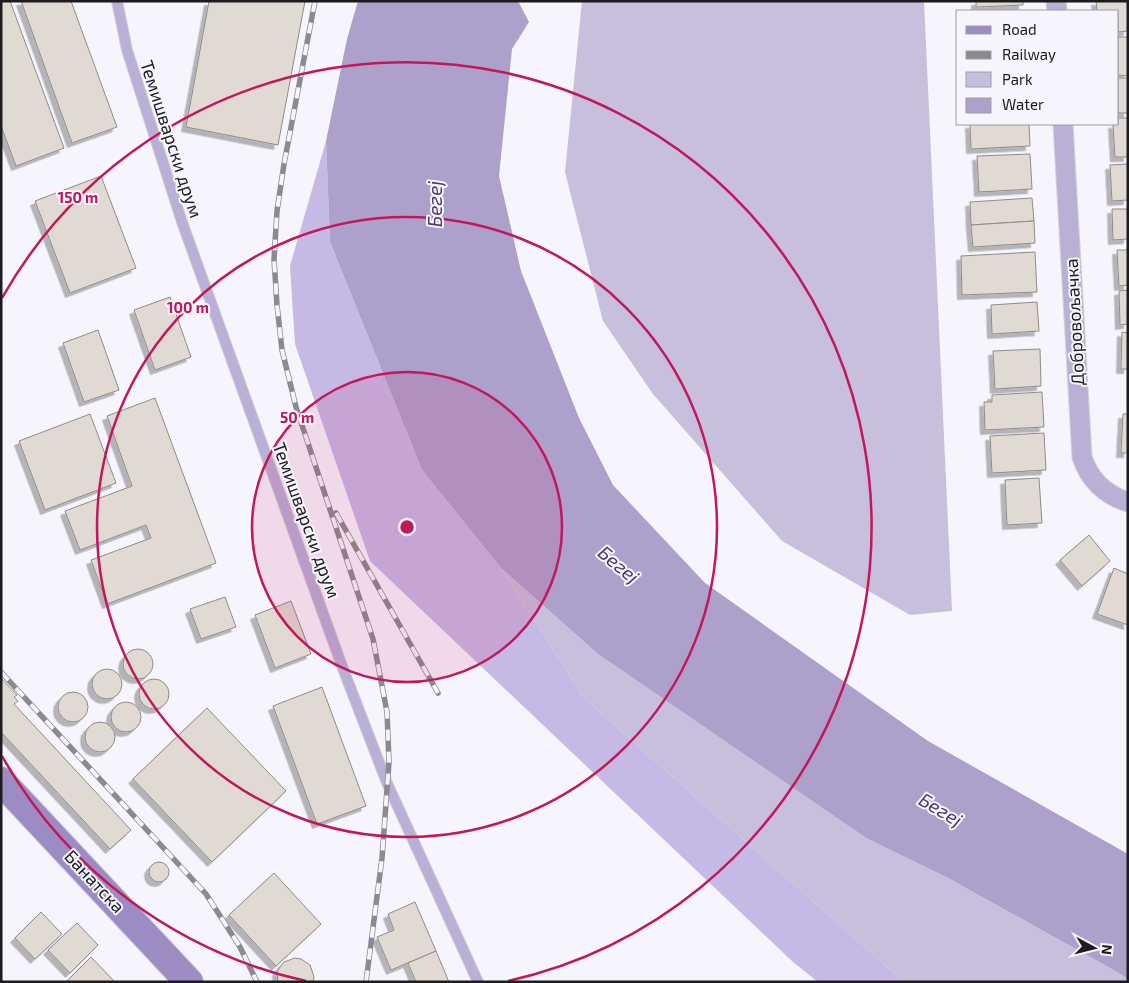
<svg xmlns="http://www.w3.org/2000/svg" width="1129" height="983" font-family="'Exo 2',sans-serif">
  <defs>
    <filter id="shadow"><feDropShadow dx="-4.5" dy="4.5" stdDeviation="0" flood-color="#0004"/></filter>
  </defs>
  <rect width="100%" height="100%" fill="#f6f4fc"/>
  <g fill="#c7bfdb">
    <polygon points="582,1 924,1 952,611 910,615 782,541 653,394 603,321 565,172"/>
    <polygon points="501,568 598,654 866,838 948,878 1117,972 1128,979 1128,982 904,982 584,698"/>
  </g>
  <polygon fill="#c6b9e5" points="326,141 330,242 422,470 501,568 584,698 904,982 818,982 793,962 370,561 295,344 290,266"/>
  <polygon fill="#ada1cc" points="358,1 518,1 529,22 512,49 499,176 521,271 579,418 613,485 705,583 928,741 1128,854 1128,979 1117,972 948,878 866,838 598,654 501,568 422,470 330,242 326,141 347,39"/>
  <g fill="#e0dad3" stroke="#918b85" filter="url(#shadow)">
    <polygon points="1,1 10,1 64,148 16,166 1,126"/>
    <polygon points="21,1 71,1 117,127 72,143"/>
    <polygon points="209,1 305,1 278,145 186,127"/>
    <polygon points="976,1 1023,1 1023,5 976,7"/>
    <polygon points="1096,1 1128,1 1128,31 1118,32 1118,11 1097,11"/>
    <polygon points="1118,37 1128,37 1128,76 1118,75"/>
    <rect x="1118" y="78" width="10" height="35"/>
    <polygon points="1118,118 1128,118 1128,157 1115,157 1113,124 1118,124"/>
    <polygon points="970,124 1029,124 1030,146 971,149"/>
    <polygon points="1030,154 1032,189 979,192 977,156"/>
    <polygon points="1128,164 1128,200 1112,201 1110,165"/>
    <polygon points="101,176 136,268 70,293 35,201"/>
    <polygon points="1032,198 1034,221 971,225 970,202"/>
    <polygon points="1112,209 1128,209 1128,239 1113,240"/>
    <polygon points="1034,221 1035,243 973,247 971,225"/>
    <polygon points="1117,250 1128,250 1128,285 1119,286"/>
    <polygon points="1035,252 1037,292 962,295 961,256"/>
    <polygon points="1128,290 1128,324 1120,325 1119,291"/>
    <polygon points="170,297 191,357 155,370 134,310"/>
    <polygon points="1037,302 1039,331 992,334 991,305"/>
    <polygon points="98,330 119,390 84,402 63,343"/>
    <polygon points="1122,332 1128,333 1128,369 1121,369"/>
    <polygon points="1040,349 1041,386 995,389 993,351"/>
    <polygon points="1042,392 1044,427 985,430 984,402 992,402 992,395"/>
    <polygon points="155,398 216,563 107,604 91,560 151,538 146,525 80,550 65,511 132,486 107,416"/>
    <polygon points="90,414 116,483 45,510 19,441"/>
    <polygon points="1123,414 1128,414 1128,453 1121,453"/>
    <polygon points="1044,433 1046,470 992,473 990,436"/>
    <polygon points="1039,478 1042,523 1007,525 1005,480"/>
    <polygon points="1089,535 1110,561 1082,586 1060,560"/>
    <polygon points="1114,568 1128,574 1128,625 1097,614"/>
    <polygon points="225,597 236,627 201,639 190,609"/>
    <polygon points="291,601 311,654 275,668 255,615"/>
    <circle cx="138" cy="664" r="15"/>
    <circle cx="107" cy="684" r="15"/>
    <polygon points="1,678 17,695 14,697 18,701 14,704 131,830 110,849 1,732"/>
    <circle cx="154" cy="694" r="15"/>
    <polygon points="322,687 366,806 317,824 273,706"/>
    <circle cx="73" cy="707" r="15"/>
    <circle cx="126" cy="717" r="15"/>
    <polygon points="207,708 286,791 212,862 133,779"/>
    <circle cx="100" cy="737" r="15"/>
    <circle cx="159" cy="872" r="10"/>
    <polygon points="274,873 321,924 276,966 229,915"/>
    <polygon points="415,902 436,951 391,970 377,937 394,930 388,914"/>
    <polygon points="41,912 62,934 35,959 15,938"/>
    <polygon points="77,923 98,945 70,973 48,950"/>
    <polygon points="436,951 449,982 416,982 408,963"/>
    <polygon points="91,957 115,982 66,982"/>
    <polygon points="295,958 301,959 310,965 314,977 313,982 278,982 277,972 280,967 284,962"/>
  </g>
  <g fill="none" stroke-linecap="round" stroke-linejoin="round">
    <g stroke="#d3d1d8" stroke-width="12">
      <polyline id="lane" points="117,1 127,50 182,222 342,666 387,783 478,982"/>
    </g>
    <g stroke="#d3d1d8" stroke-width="21">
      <g id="street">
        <polyline points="1056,1 1057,11"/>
        <path d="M1063,124L1082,457C1089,479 1105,495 1128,502"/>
      </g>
    </g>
    <g stroke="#d3d1d8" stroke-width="30">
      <polyline id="secondary" points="1,781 189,982"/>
    </g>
    <use href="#lane" stroke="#baafd5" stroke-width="10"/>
    <use href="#street" stroke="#baafd5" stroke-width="19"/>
    <use href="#secondary" stroke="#9d8cc4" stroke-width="28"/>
    <g stroke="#8b8a8f" stroke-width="5.5">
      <g id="rail">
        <polyline points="315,1 284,164 277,211 274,259 277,305 282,350 296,407 373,639 387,712 389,762 382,858 366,982"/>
        <polyline points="336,513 438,693"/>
        <polyline points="1,672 206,894 240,947 257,982"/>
      </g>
    </g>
    <use href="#rail" stroke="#f6f4fc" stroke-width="4" stroke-dasharray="11" stroke-linecap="butt"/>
  </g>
  <circle cx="407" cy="527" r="155" fill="#c2185b" fill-opacity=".12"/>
  <g fill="none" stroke="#c2185b" stroke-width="2.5">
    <circle cx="407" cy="527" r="155"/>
    <circle cx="407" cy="527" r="310"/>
    <path d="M306 981A465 465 0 0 1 2 756M2 298A465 465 0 1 1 508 981"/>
  </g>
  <g text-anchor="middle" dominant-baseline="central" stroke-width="4" stroke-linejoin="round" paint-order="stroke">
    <g font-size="18" fill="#1c1b1e" stroke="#f6f4fc">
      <text transform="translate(172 139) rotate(72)">Темишварски друм</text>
      <text transform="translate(1074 322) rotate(-93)">Добровољачка</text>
      <text transform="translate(307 520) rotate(70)">Темишварски друм</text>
      <text transform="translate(95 881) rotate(47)">Банатска</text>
    </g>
    <g font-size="19" font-style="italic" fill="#4c3970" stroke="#f6f4fc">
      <text transform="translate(434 204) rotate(-90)">Бегеј</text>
      <text transform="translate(619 564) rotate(40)">Бегеј</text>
      <text transform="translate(941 809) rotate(31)">Бегеј</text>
    </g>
  </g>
  <circle cx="407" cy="527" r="8" fill="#c2185b" stroke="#f6f4fc" stroke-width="2.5"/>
  <g font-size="15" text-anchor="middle" font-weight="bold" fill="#c2185b" stroke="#f6f4fc" stroke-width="4" stroke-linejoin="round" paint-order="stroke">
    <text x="78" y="203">150 m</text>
    <text x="188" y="313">100 m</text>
    <text x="297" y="423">50 m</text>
  </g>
  <rect width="1129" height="983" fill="none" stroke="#1c1b1e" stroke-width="5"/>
  <rect x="956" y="10" width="162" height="115" fill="#f6f4fc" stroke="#9f9da3"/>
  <rect x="966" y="26" width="25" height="8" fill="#9d8cc4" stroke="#9f9da3"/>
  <text x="1002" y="35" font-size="15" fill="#1c1b1e">Road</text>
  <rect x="966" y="51" width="25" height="8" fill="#8b8a8f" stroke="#9f9da3"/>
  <text x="1002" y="60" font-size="15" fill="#1c1b1e">Railway</text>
  <rect x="966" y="72" width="25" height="15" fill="#c7bfdb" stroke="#9f9da3"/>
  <text x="1002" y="85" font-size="15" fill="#1c1b1e">Park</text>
  <rect x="966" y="98" width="25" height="15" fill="#ada1cc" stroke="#9f9da3"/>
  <text x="1002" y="110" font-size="15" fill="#1c1b1e">Water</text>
  <g transform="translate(1094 948) rotate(97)" stroke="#f6f4fc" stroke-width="4" paint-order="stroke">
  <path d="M0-4L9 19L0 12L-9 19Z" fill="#1c1b1e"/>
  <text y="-8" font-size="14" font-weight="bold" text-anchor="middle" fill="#1c1b1e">N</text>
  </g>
</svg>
